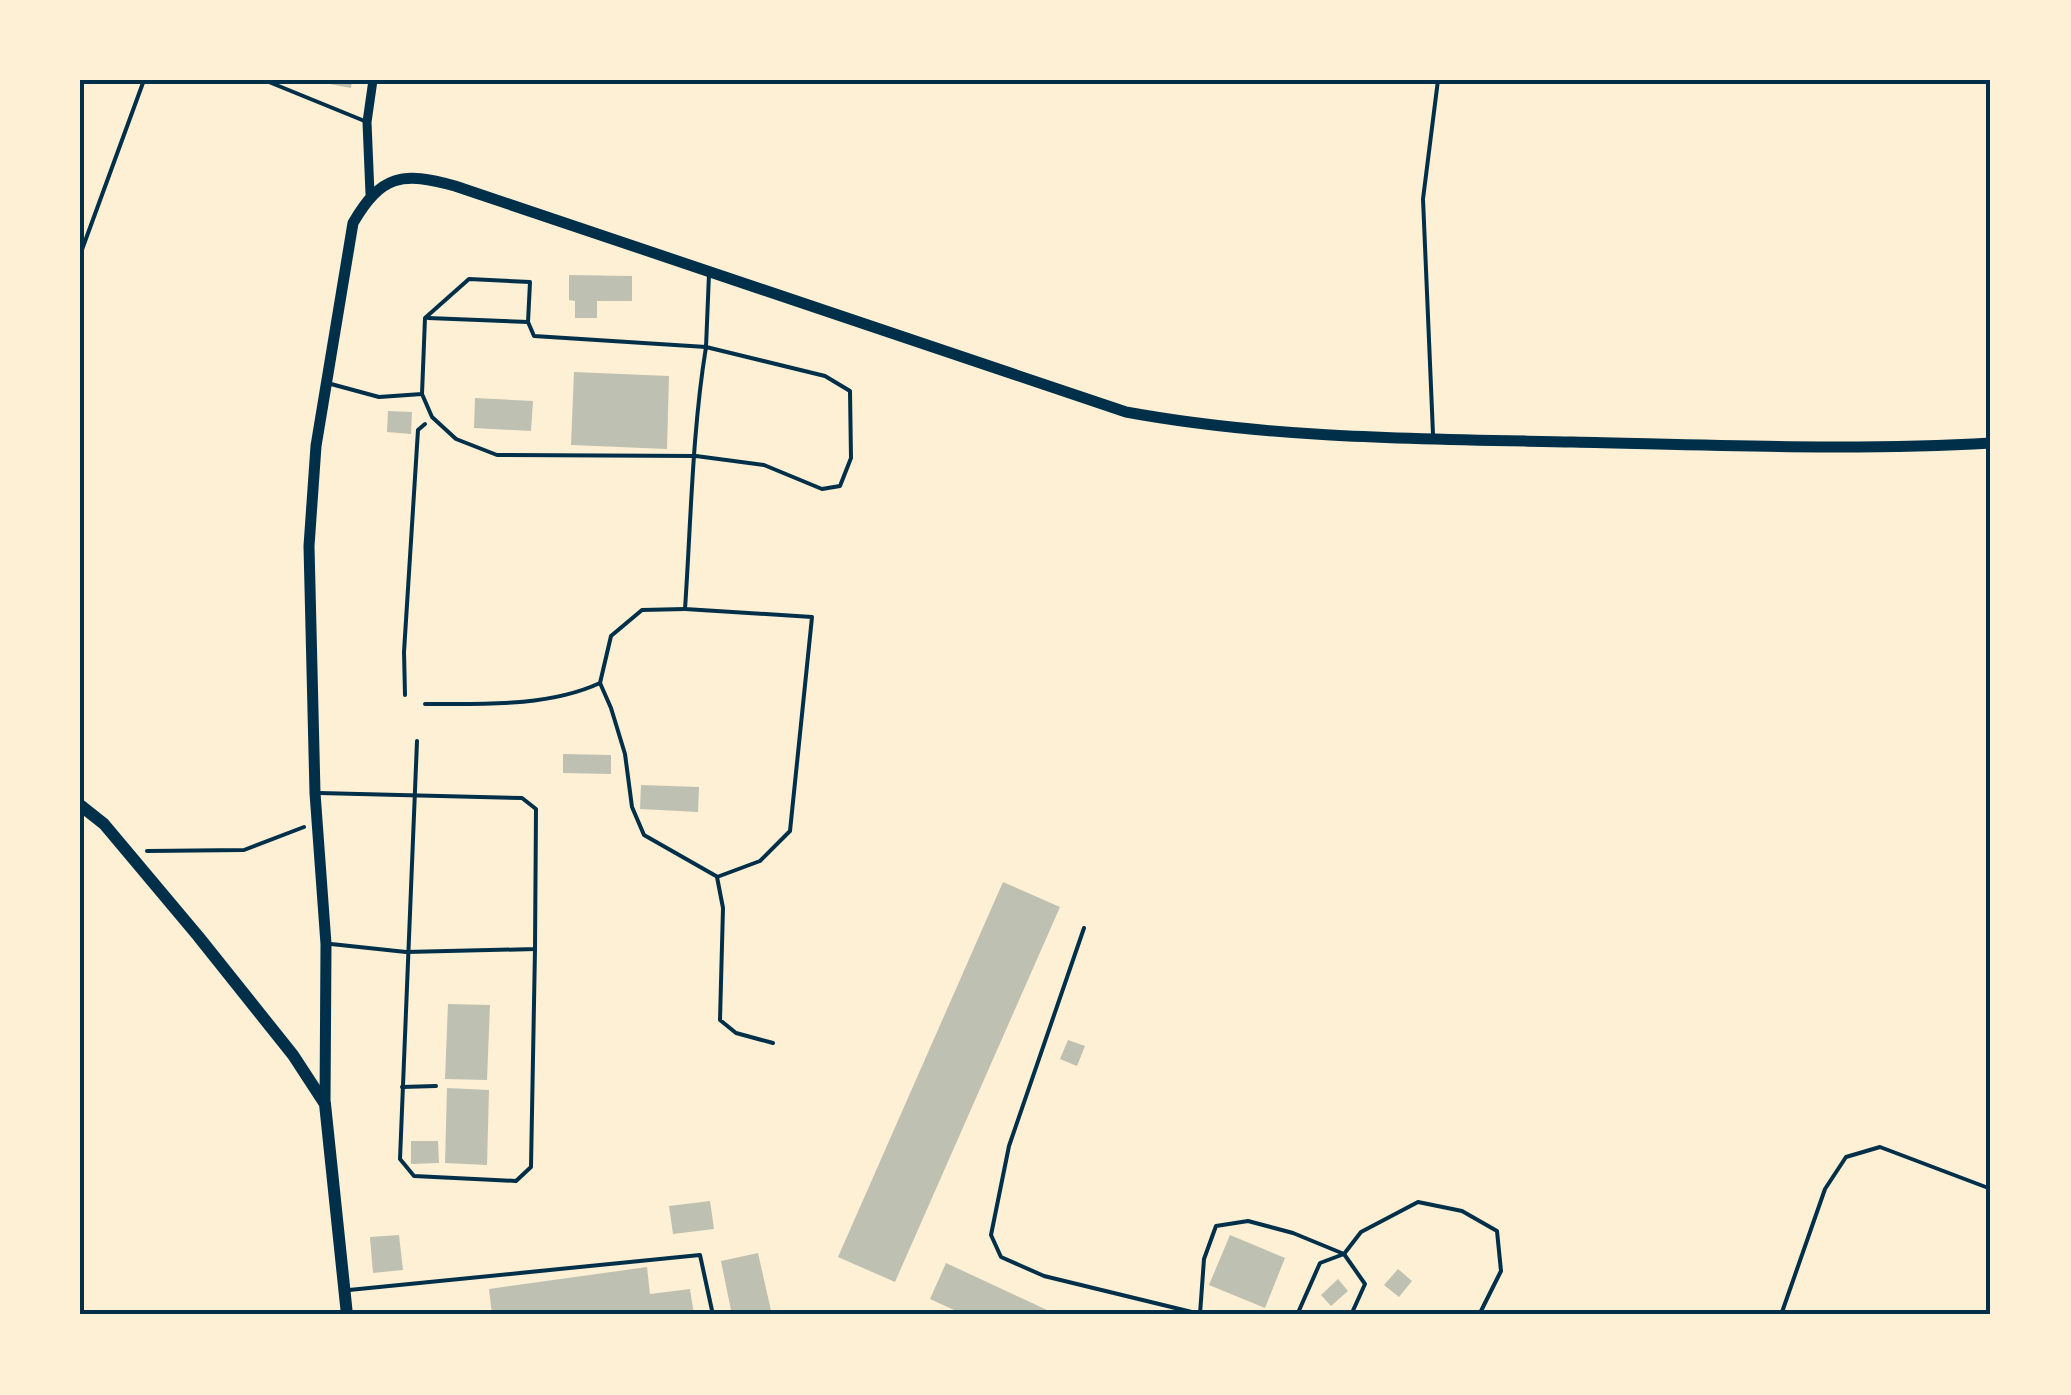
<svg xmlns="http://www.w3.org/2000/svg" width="2071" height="1395" font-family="'DejaVu Sans',sans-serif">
  <rect width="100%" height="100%" fill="#fdf0d5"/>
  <g fill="#bec0b2">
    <polygon points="308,80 352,80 351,88"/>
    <polygon points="569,275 632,276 632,301 597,301 597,318 575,318 575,301 569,300"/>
    <polygon points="574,372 669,376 667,449 571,445"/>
    <polygon points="475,398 533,401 531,431 474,428"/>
    <polygon points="388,411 412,412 411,434 387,432"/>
    <polygon points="563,754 611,755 611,774 563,773"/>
    <polygon points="641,785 699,787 698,812 640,809"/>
    <polygon points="1003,882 1060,907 895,1282 838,1257"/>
    <polygon points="448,1004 490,1005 487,1080 445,1079"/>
    <polygon points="1068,1040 1085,1046 1077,1066 1060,1059"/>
    <polygon points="447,1088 489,1090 487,1165 445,1163"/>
    <polygon points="411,1141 438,1141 439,1163 411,1164"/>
    <polygon points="710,1201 714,1229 673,1234 669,1206"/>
    <polygon points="399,1235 403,1270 373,1273 370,1237"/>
    <polygon points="1230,1235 1285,1258 1265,1308 1209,1285"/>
    <polygon points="758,1253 772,1315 732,1315 721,1261"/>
    <polygon points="946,1263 1047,1310 1045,1315 965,1315 930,1299"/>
    <polygon points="647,1267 650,1294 690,1289 694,1315 492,1315 489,1289"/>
    <polygon points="1398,1269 1412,1281 1399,1297 1384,1285"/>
    <polygon points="1338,1279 1348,1291 1331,1306 1321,1295"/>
  </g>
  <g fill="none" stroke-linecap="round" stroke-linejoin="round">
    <g stroke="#003049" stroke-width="4">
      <polyline points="405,695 404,652 418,430 425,424"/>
      <polyline points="147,851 244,850 304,827"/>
    </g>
    <g stroke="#003049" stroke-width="4">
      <polyline points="264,80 367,122"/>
      <polyline points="80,255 144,80"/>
      <polyline points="428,318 528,322"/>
      <polyline points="331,384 379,397 422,394 425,318 469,279 530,282 528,322 534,336 706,347 709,274"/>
      <path d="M422,394L432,417L456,439L497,455L696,456L764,465L822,489L840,486L851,458L850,391L825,376L706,347C692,433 691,522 685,609L812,617L790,831L760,861L717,877L723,908L720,1020L736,1033L773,1043"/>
      <polyline points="1433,434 1423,199 1438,80"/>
      <polyline points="685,609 642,610 611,636 600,683 611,708 625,754 632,807 644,835 716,876"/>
      <path d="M425,704C482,704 548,707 600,683"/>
      <polyline points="417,741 400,1159 414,1176 516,1181 531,1167 535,949"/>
      <polyline points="319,793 522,798 536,809 535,949 406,952 331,944"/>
      <polyline points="1084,928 1009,1146 991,1235 1001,1257 1044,1276 1200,1314"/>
      <polyline points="402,1087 436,1086"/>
      <polyline points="349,1290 700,1255 713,1315"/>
      <polyline points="1200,1314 1204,1259 1216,1226 1248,1221 1293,1233 1344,1254 1365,1284 1351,1315"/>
      <polyline points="1297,1315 1320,1263 1344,1254 1361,1232 1418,1202 1462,1211 1497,1231 1501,1271 1479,1315"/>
      <polyline points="1781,1315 1825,1189 1846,1157 1880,1147 1991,1189"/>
    </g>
    <polyline stroke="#003049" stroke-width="9" points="370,194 367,122 373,80"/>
    <path stroke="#003049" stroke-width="11" d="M325,1104L326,944L315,793L309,546L316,446L353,223C381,175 402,171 455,186L1126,412C1273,439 1424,439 1573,442C1713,445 1852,451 1991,443"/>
    <polyline stroke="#003049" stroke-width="12" points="80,805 104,824 198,936 293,1055 325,1104 347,1315"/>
  </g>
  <rect width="2071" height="1395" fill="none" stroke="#fdf0d5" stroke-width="165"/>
  <rect x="82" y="82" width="1906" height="1230" fill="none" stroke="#003049" stroke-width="4"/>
</svg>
